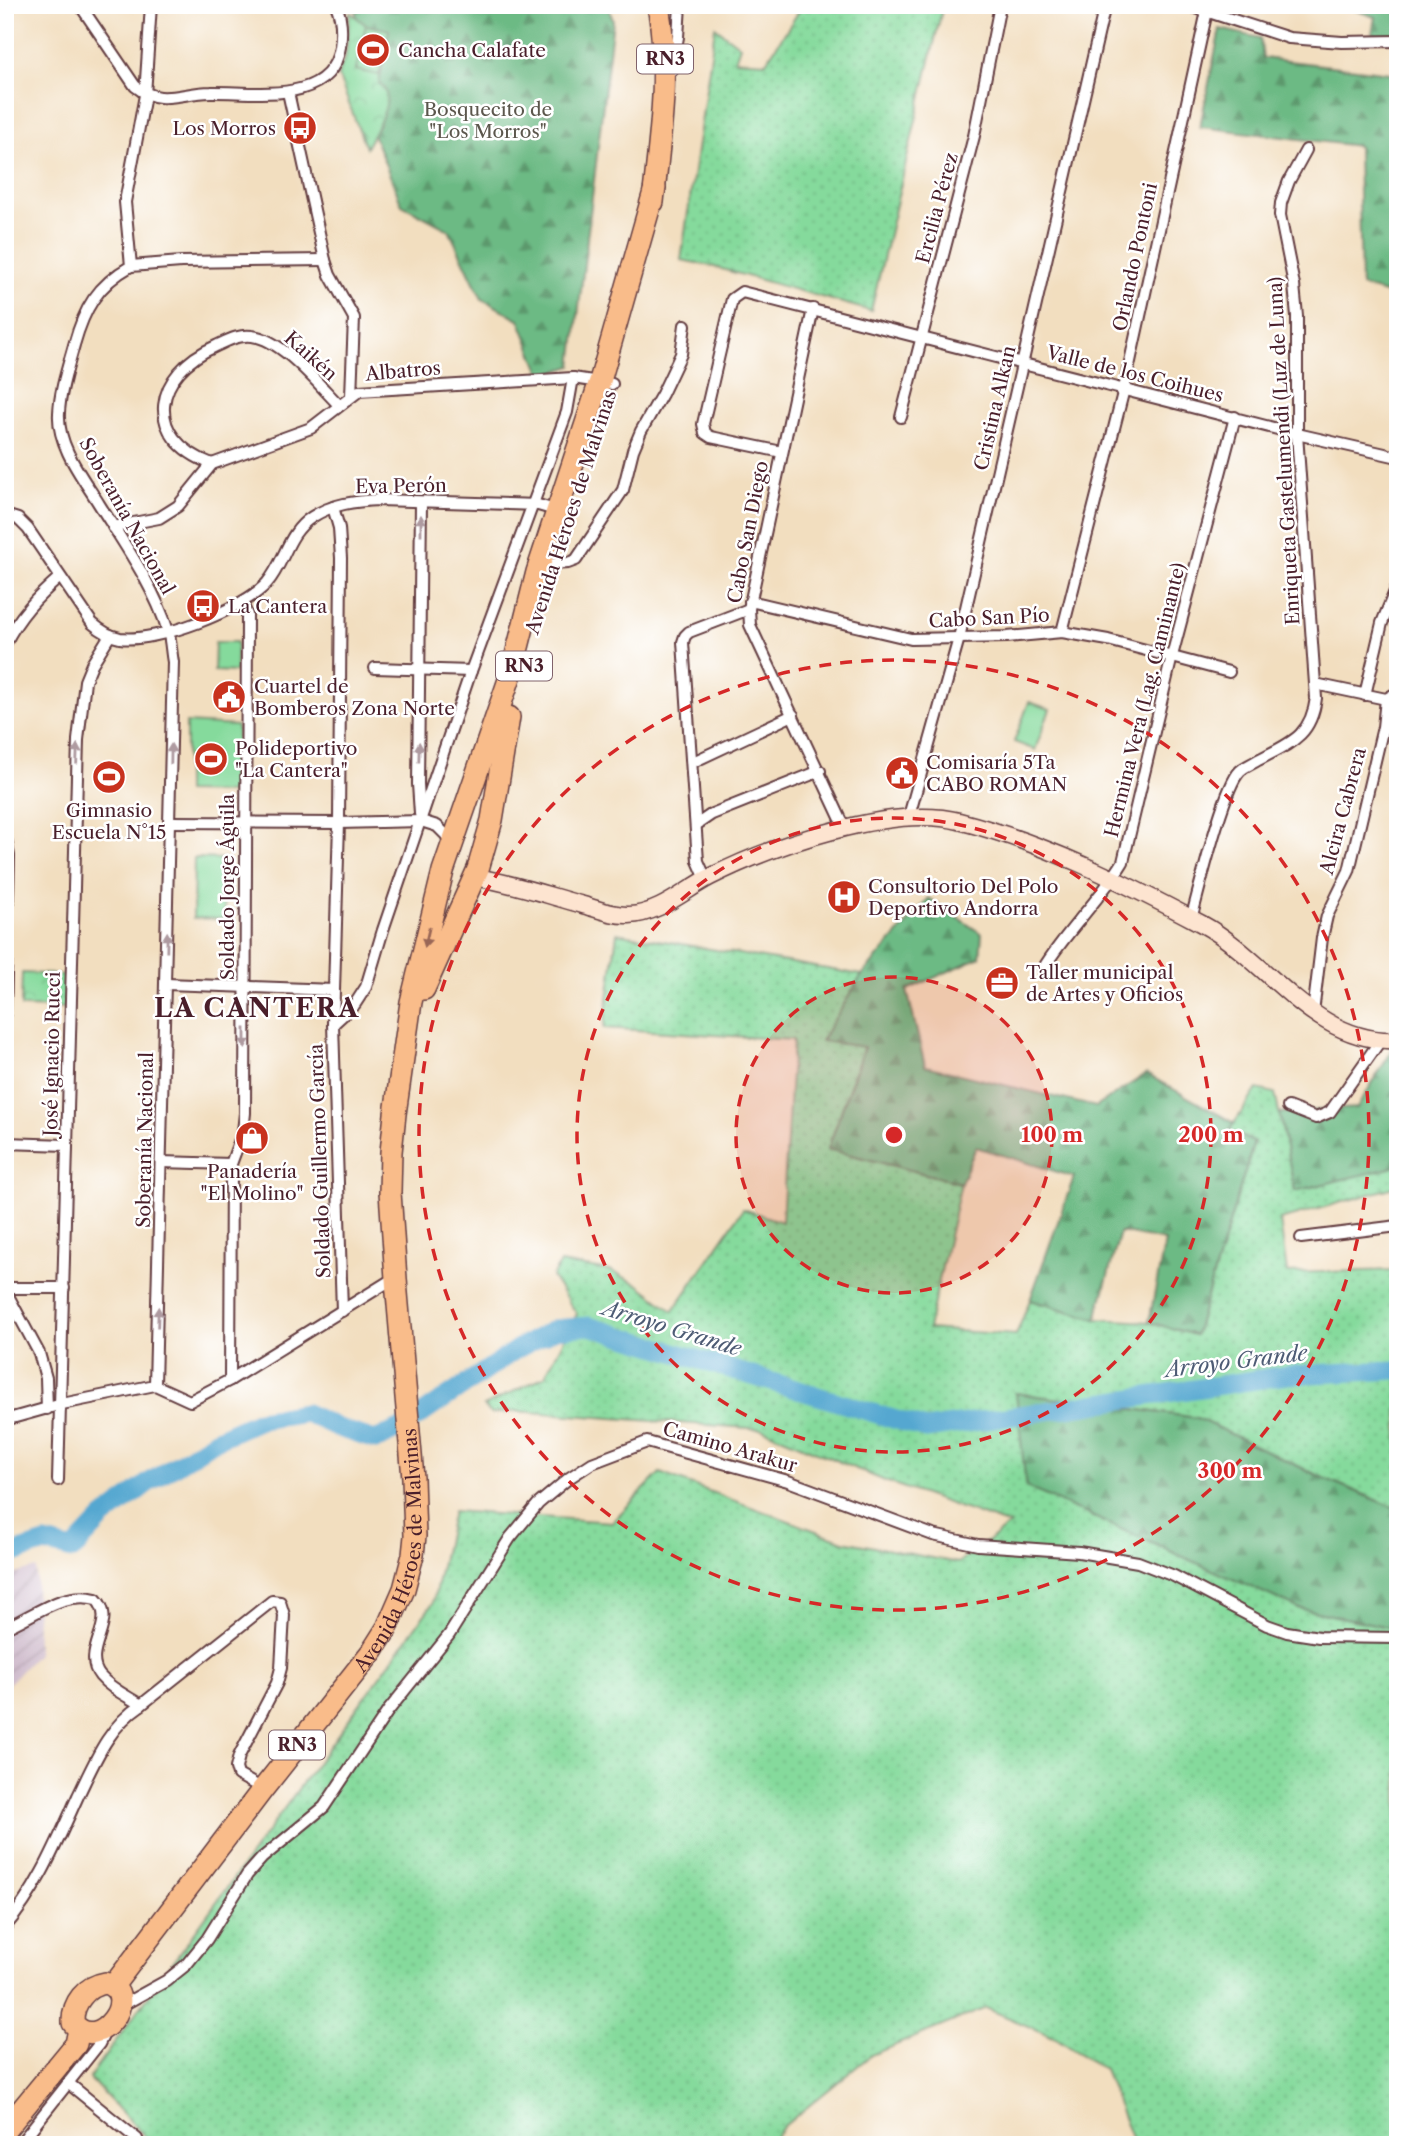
<svg xmlns="http://www.w3.org/2000/svg" width="1403" height="2150" font-family="'Libre Caslon Text',serif">
  <defs>
    <pattern id="industrial-furrows" width="10" height="10" patternUnits="userSpaceOnUse" patternTransform="scale(1.75)"><rect width="10" height="10" fill="#d0bdcd"/><path d="M-1 1l2-2M0 10L10 0M9 11l2-2" fill="none" stroke="#b4a2b0"/></pattern>
    <pattern id="grass-dots" width="8" height="8" patternUnits="userSpaceOnUse" patternTransform="scale(1.75)"><rect width="8" height="8" fill="#85da9c"/><path d="M2 2h.1M6 6h.1" fill="none" stroke="#74bb87" stroke-width="1.8" stroke-linecap="round"/></pattern>
    <pattern id="forest-firs" width="22" height="20" patternUnits="userSpaceOnUse" patternTransform="scale(1.75)"><rect width="22" height="20" fill="#6cba84"/><path d="M5 1l3.5 6h-7zM16 11l3.5 6h-7z" fill="#5b976c"/></pattern>
    <pattern id="park-crowns" width="20" height="18" patternUnits="userSpaceOnUse" patternTransform="scale(1.75)"><rect width="20" height="18" fill="#85da9c"/><path d="M2 6a3 3 0 1 1 6 0M12 15a3 3 0 1 1 6 0" fill="none" stroke="#74bb87"/></pattern>
  </defs>
  <rect width="100%" height="100%" fill="#fff"/>
  <filter id="ink" filterUnits="userSpaceOnUse"><feTurbulence type="fractalNoise" baseFrequency=".0143" numOctaves="2"/><feDisplacementMap in="SourceGraphic" scale="14" xChannelSelector="R" yChannelSelector="G"/><feConvolveMatrix kernelMatrix="1 2 1 2 8 2 1 2 1" color-interpolation-filters="sRGB"/></filter>
  <filter id="wash" filterUnits="userSpaceOnUse"><feTurbulence type="fractalNoise" baseFrequency=".00686" numOctaves="4" result="noise"/><feDisplacementMap in="SourceGraphic" scale="28" xChannelSelector="R" yChannelSelector="G"/><feGaussianBlur stdDeviation="1.57" result="paint"/><feColorMatrix in="noise" values="0 0 0 0 0 0 0 0 0 0 0 0 0 0 0 0 0 1.4 0 .05"/><feComposite in="paint" operator="in"/></filter>
  <g filter="url(#wash)">
    <rect width="100%" height="100%" fill="#f2debf"/>
    <polygon fill="url(#industrial-furrows)" points="36,1568 37,1654 5,1688 5,1577"/>
    <g fill="url(#grass-dots)" stroke="#687c64" stroke-width="2">
      <polygon points="803,5 943,5 871,311 711,266 681,260 715,27 740,46 735,60 766,62"/>
      <polygon points="617,933 862,975 822,1041 864,1046 828,1149 961,1183 928,1329 1016,1335 1030,1300 1096,1319 1149,1322 1195,1335 1254,1142 1229,1131 1257,1089 1275,1093 1295,1190 1398,1166 1398,1186 1280,1220 1287,1273 1398,1270 1398,1509 1319,1476 1197,1418 1016,1393 1298,1608 1398,1629 1398,2145 1134,2145 1104,2070 1056,2038 986,2008 871,2055 784,2126 769,2145 153,2145 89,2078 433,1603 453,1511 612,1522 660,1473 843,1541 958,1563 1010,1525 885,1481 762,1429 516,1411 491,1414 484,1406 545,1376 577,1314 552,1277 560,1263 611,1271 638,1284 673,1311 743,1209 782,1222 793,1040 604,1028"/>
    </g>
    <g fill="url(#forest-firs)" stroke="#5b6c58" stroke-width="2">
      <polygon points="355,5 607,5 613,20 572,366 542,376 519,319 482,299 449,230 402,205 371,129"/>
      <polygon points="1340,5 1398,5 1398,38 1372,34 1375,17"/>
      <polygon points="1220,29 1260,38 1263,58 1398,74 1398,297 1361,286 1358,146 1200,127"/>
      <polygon points="929,898 982,934 980,957 907,990 925,1066 1096,1107 1146,1074 1234,1123 1229,1132 1254,1142 1195,1335 1149,1322 1165,1241 1120,1232 1096,1319 1030,1300 1074,1177 976,1147 961,1183 828,1149 864,1047 821,1041 862,975"/>
      <polygon points="1398,1048 1398,1166 1295,1191 1279,1113 1357,1108 1393,1049"/>
      <polygon points="1016,1393 1197,1418 1319,1476 1398,1509 1398,1629 1298,1608 1026,1487"/>
    </g>
    <g fill="url(#park-crowns)" stroke="#687c64" stroke-width="2">
      <path d="M350,12L366,25L389,30L379,83C399,98 374,131 366,148L338,75L346,54Z"/>
      <polygon points="22,973 67,975 66,1008 21,1007"/>
    </g>
    <g fill="#85da9c" stroke="#687c64" stroke-width="2">
      <polygon points="366,25 389,30 379,75 356,70"/>
      <polygon points="215,642 237,642 236,672 214,671"/>
      <polygon points="1029,702 1050,709 1035,750 1014,742"/>
      <polygon points="186,723 237,726 237,793 186,792"/>
      <polygon points="194,858 225,859 224,919 193,918"/>
    </g>
    <g fill="none" stroke-linecap="round" stroke-linejoin="round">
      <polyline stroke="#54a7d0" stroke-width="19" points="5,1556 45,1543 73,1550 103,1518 148,1483 215,1440 259,1420 306,1413 338,1428 375,1440 402,1428 517,1349 555,1329 589,1326 926,1429 1288,1375 1398,1370"/>
    </g>
  </g>
  <g filter="url(#ink)">
    <g fill="none" stroke-linecap="round" stroke-linejoin="round">
      <g stroke="#633c41" stroke-width="14">
        <g id="street">
          <path d="M80,5L135,86C161,107 181,92 211,92C254,91 331,106 340,47C342,33 342,18 336,5"/>
          <path d="M151,5L145,95L125,202L131,266C97,285 84,309 74,345C68,367 60,390 59,413C57,446 83,478 99,504C124,544 154,586 168,631C171,641 171,652 173,662L155,1385"/>
          <polyline points="1187,5 1289,38 1342,42 1398,41"/>
          <polyline points="672,70 678,37 680,5"/>
          <polyline points="288,92 325,260 330,275 354,318 351,396"/>
          <polyline points="131,266 181,262 325,260"/>
          <polyline points="813,309 749,609 750,625 845,828"/>
          <polyline points="901,417 974,136 1000,5"/>
          <polyline points="782,452 711,437 705,433 703,424 732,299 742,292 1297,434 1398,457"/>
          <path d="M212,464C141,437 154,373 216,346C227,341 239,334 252,336C282,339 318,384 339,405"/>
          <polyline points="333,507 339,528 341,558 339,823 333,1024 342,1311"/>
          <path d="M5,515L18,519L28,529L92,623C100,630 109,636 120,638C156,643 243,610 267,583C285,562 287,533 312,517C332,504 355,501 379,500L538,505L569,514"/>
          <polyline points="113,527 159,518 178,506 212,464 311,428 359,391 573,378 612,384"/>
          <polyline points="553,564 568,563 576,560 623,490 633,450 641,431 662,394 681,354 685,325"/>
          <polyline points="750,601 911,639 1007,637 1062,632 1108,640 1229,672"/>
          <polyline points="1062,632 1124,389 1207,11 1210,5"/>
          <path d="M5,644C19,616 37,597 60,577"/>
          <polyline points="375,668 471,671"/>
          <polyline points="1315,684 1386,699 1398,692"/>
          <polyline points="1365,695 1382,623 1398,584"/>
          <polyline points="693,762 793,715"/>
          <polyline points="420,814 418,784 421,502"/>
          <polyline points="909,816 959,638 1105,5"/>
          <polyline points="170,822 339,823 421,821 437,826 446,835 450,844"/>
          <polyline points="696,825 712,814 820,771"/>
          <polyline points="5,833 9,856 5,1013"/>
          <polyline points="706,879 698,861 683,642 685,636 689,632 749,609"/>
          <path d="M1191,919C1199,891 1223,788 1240,771C1244,767 1252,764 1258,760C1290,743 1311,737 1316,698L1297,434V316L1294,285L1280,215L1281,203L1289,181L1306,150"/>
          <path d="M1043,969C1066,931 1100,900 1123,862L1172,656L1235,417"/>
          <polyline points="166,984 334,990"/>
          <polyline points="1313,1013 1322,938 1327,916 1349,871 1383,727 1386,699"/>
          <polyline points="333,1024 355,1004 366,987 383,930 471,671 567,412 573,378"/>
          <polyline points="1288,1107 1316,1118 1330,1112 1380,1041"/>
          <polyline points="5,1143 67,1145"/>
          <polyline points="161,1162 231,1164"/>
          <polyline points="1301,1238 1398,1226"/>
          <polyline points="5,1288 64,1288"/>
          <polyline points="5,1290 39,1353 46,1378 47,1409"/>
          <polyline points="230,1380 231,1164 243,1131 245,1113 247,615 242,603"/>
          <polyline points="5,1420 62,1404 155,1385 190,1401 230,1380 396,1277"/>
          <polyline points="58,1480 78,740 85,681 92,664 110,635"/>
          <path d="M5,1628C34,1616 63,1590 96,1599C119,1622 80,1651 100,1676C111,1689 127,1696 141,1705L272,1601L280,1602L284,1615L281,1668L277,1683L239,1756L236,1768L238,1775L263,1789"/>
          <path d="M5,1927C38,1889 57,1842 78,1796C95,1761 108,1727 141,1705"/>
          <polyline points="119,2007 166,1981 186,1965 207,1939 247,1875 262,1858 324,1807 388,1711 449,1635 510,1538 538,1504 569,1478 592,1463 647,1442 788,1481 933,1535 978,1545 1079,1552 1138,1562 1174,1576 1267,1625 1287,1632 1319,1637 1398,1638"/>
          <polyline points="68,2083 137,2139 139,2145"/>
          <polyline points="19,2145 99,2044 107,2028"/>
        </g>
      </g>
      <g stroke="#633c41" stroke-width="19">
        <path id="secondary" d="M475,877C512,883 547,895 583,905C597,909 614,916 629,915C659,914 685,890 710,877C771,846 892,804 959,821C1045,843 1125,883 1202,924C1269,960 1314,1045 1398,1040"/>
      </g>
      <g stroke="#633c41" stroke-width="24">
        <g id="highway">
          <path d="M653,202C660,135 670,72 658,5"/>
          <polyline points="424,989 478,869 492,820 509,717"/>
          <path d="M105,1983C143,1994 99,2056 73,2023C72,2003 86,1986 105,1983Z"/>
          <path id="s1" d="M113,1986L263,1789L373,1650L387,1628L404,1589L413,1555L415,1536L413,1478L397,1293L390,1192L391,1152L395,1114L411,1002L443,871L512,671L537,572L600,381L655,188"/>
          <polyline points="5,2130 76,2044 79,2029"/>
        </g>
      </g>
      <use href="#street" stroke="#fff" stroke-width="10"/>
      <use href="#secondary" stroke="#fde4d0" stroke-width="16"/>
      <use href="#highway" stroke="#f9bc8a" stroke-width="21"/>
    </g>
    <defs><path id="oneway-solid" d="M-6-.8H1V-3.2L6.5 0L1 3.2V.8H-6Z" transform="scale(1.75)"/></defs>
    <g fill="#ae9aa0">
      <use href="#oneway-solid" transform="translate(421 525) rotate(-90)"/>
      <use href="#oneway-solid" transform="translate(419 752) rotate(-89)"/>
      <use href="#oneway-solid" transform="translate(77 754) rotate(-88)"/>
      <use href="#oneway-solid" transform="translate(171 754) rotate(-89)"/>
      <use href="#oneway-solid" transform="translate(167 942) rotate(-89)"/>
      <use href="#oneway-solid" transform="translate(245 1038) rotate(90)"/>
      <use href="#oneway-solid" transform="translate(158 1317) rotate(-88)"/>
    </g>
    <use fill="#996656" href="#oneway-solid" transform="translate(427 937) rotate(103)"/>
  </g>
  <circle cx="894" cy="1135" r="158" fill="#d62828" fill-opacity=".12"/>
  <g fill="none" stroke="#d62828" stroke-width="3.5" stroke-dasharray="12 9">
    <circle cx="894" cy="1135" r="158"/>
    <circle cx="894" cy="1135" r="317"/>
    <circle cx="894" cy="1135" r="475"/>
  </g>
  <defs>
    <g id="stadium-disc" transform="scale(1.75)"><circle r="9.5" fill="#c8321e" stroke="#fff"/><path d="M0-5a6.5 5 0 1 0 0 10a6.5 5 0 1 0 0-10ZM-3.5-1.8h7v3.6h-7Z" fill="#fff"/></g>
    <g id="bus-disc" transform="scale(1.75)"><circle r="9.5" fill="#c8321e" stroke="#fff"/><path d="M-5-6H5V4H4V6H2V4H-2V6H-4V4H-5ZM-3.5-4V0h7V-4ZM-3.5 1.2v1.5H-2V1.2ZM2 1.2v1.5H3.5V1.2Z" fill="#fff"/></g>
    <g id="civic-disc" transform="scale(1.75)"><circle r="9.5" fill="#c8321e" stroke="#fff"/><path d="M-.6-6.5H3V-4.5H.6V-3L4-1V1h2V6H-6V1h2V-1L-.6-3ZM-1.2 2.5V6h2.4V2.5Z" fill="#fff"/></g>
    <g id="hospital-disc" transform="scale(1.75)"><circle r="9.5" fill="#c8321e" stroke="#fff"/><path d="M-5-5h3v3.5h4V-5h3V5h-3V1.5h-4V5h-3Z" fill="#fff"/></g>
    <g id="office-disc" transform="scale(1.75)"><circle r="9.5" fill="#c8321e" stroke="#fff"/><path d="M-6-3h4V-5.5h4V-3h4V5H-6ZM-1-4.5V-3h2v-1.5ZM-6 0V1H6V0Z" fill="#fff"/></g>
    <g id="shop-disc" transform="scale(1.75)"><circle r="9.5" fill="#c8321e" stroke="#fff"/><path d="M-5-2.5h2.3a2.7 3.5 0 0 1 5.4 0H5L5.5 6h-11ZM-1.5-2.5h3a1.5 2.3 0 0 0-3 0Z" fill="#fff"/></g>
  </defs>
  <g fill-rule="evenodd">
    <use href="#stadium-disc" x="373" y="50"/>
    <use href="#bus-disc" x="300" y="128"/>
    <use href="#bus-disc" x="203" y="606"/>
    <use href="#civic-disc" x="229" y="697"/>
    <use href="#stadium-disc" x="211" y="759"/>
    <use href="#civic-disc" x="902" y="773"/>
    <use href="#stadium-disc" x="109" y="777"/>
    <use href="#hospital-disc" x="844" y="897"/>
    <use href="#office-disc" x="1002" y="983"/>
    <use href="#shop-disc" x="252" y="1138"/>
  </g>
  <g text-anchor="middle" dominant-baseline="central" stroke-width="5" stroke-linejoin="round" paint-order="stroke">
    <g fill="#fff" stroke="#80626b" stroke-width="2">
      <rect x="637" y="44.5" width="56" height="29" rx="5"/>
      <rect x="496" y="651.5" width="56" height="29" rx="5"/>
      <rect x="269" y="1730.5" width="56" height="29" rx="5"/>
    </g>
    <g font-size="18" font-weight="bold" fill="#4a1f2b">
      <text x="665" y="59">RN3</text>
      <text x="524" y="666">RN3</text>
      <text x="297" y="1745">RN3</text>
    </g>
    <g font-size="19" fill="#4a1f2b" stroke="#fff" text-anchor="start">
      <text x="398" y="50">Cancha Calafate</text>
      <text x="276" y="128" text-anchor="end">Los Morros</text>
      <text x="228" y="606">La Cantera</text>
      <text x="254" y="686">Cuartel de<tspan x="254" dy="22">Bomberos Zona Norte</tspan></text>
      <text x="235" y="748">Polideportivo<tspan x="235" dy="22">"La Cantera"</tspan></text>
      <text x="926" y="762">Comisaría 5Ta<tspan x="926" dy="22">CABO ROMAN</tspan></text>
      <text x="109" y="810" text-anchor="middle">Gimnasio<tspan x="109" dy="22">Escuela N°15</tspan></text>
      <text x="868" y="886">Consultorio Del Polo<tspan x="868" dy="22">Deportivo Andorra</tspan></text>
      <text x="1026" y="972">Taller municipal<tspan x="1026" dy="22">de Artes y Oficios</tspan></text>
      <text x="252" y="1171" text-anchor="middle">Panadería<tspan x="252" dy="22">"El Molino"</tspan></text>
    </g>
    <g font-size="19" fill="#5c574d" stroke="#fff">
      <text x="488" y="109">Bosquecito de<tspan x="488" dy="22">"Los Morros"</tspan></text>
    </g>
    <g font-size="19" fill="#4a1f2b" stroke="#fff">
      <text transform="translate(937 208) rotate(-75)">Ercilia Pérez</text>
      <text transform="translate(1135 257) rotate(-78)">Orlando Pontoni</text>
      <text transform="translate(311 356) rotate(42)">Kaikén</text>
      <text transform="translate(403 371) rotate(-5)">Albatros</text>
      <text transform="translate(1135 374) rotate(14)">Valle de los Coihues</text>
      <text transform="translate(995 408) rotate(-77)">Cristina Alkan</text>
      <text transform="translate(1284 451) rotate(-93)">Enriqueta Gastelumendi (Luz de Luna)</text>
      <text transform="translate(401 486) rotate(-1)">Eva Perón</text>
      <text transform="translate(571 512) rotate(-72)">Avenida Héroes de Malvinas</text>
      <text transform="translate(127 516) rotate(61)">Soberanía Nacional</text>
      <text transform="translate(748 532) rotate(-79)">Cabo San Diego</text>
      <text transform="translate(989 618) rotate(-3)">Cabo San Pío</text>
      <text transform="translate(1145 700) rotate(-76)">Hermina Vera (Lag. Caminante)</text>
      <text transform="translate(1343 811) rotate(-75)">Alcira Cabrera</text>
      <text transform="translate(227 887) rotate(-90)">Soldado Jorge Águila</text>
      <text transform="translate(52 1054) rotate(-89)">José Ignacio Rucci</text>
      <text transform="translate(145 1140) rotate(-89)">Soberanía Nacional</text>
      <text transform="translate(320 1161) rotate(-92)">Soldado Guillermo García</text>
      <text transform="translate(730 1447) rotate(16)">Camino Arakur</text>
      <text stroke="none"><textPath href="#s1" startOffset="528">Avenida Héroes de Malvinas</textPath></text>
    </g>
    <g font-size="21" font-style="italic" fill="#4e5c75" stroke="#fff">
      <text transform="translate(672 1328) rotate(17)">Arroyo Grande</text>
      <text transform="translate(1236 1361) rotate(-7)">Arroyo Grande</text>
    </g>
    <g font-size="26" font-weight="bold" letter-spacing="2" fill="#4a1f2b" stroke="#fff">
      <text x="257" y="1008">LA CANTERA</text>
    </g>
  </g>
  <circle cx="894" cy="1135" r="10" fill="#d62828" stroke="#fff" stroke-width="3.5"/>
  <g font-size="21" text-anchor="middle" font-weight="bold" fill="#d62828" stroke="#fff" stroke-width="5" stroke-linejoin="round" paint-order="stroke">
    <text x="1052" y="1142">100 m</text>
    <text x="1211" y="1142">200 m</text>
    <text x="1230" y="1478">300 m</text>
  </g>
  <rect width="1403" height="2150" fill="none" stroke="#fff" stroke-width="28"/>
</svg>
